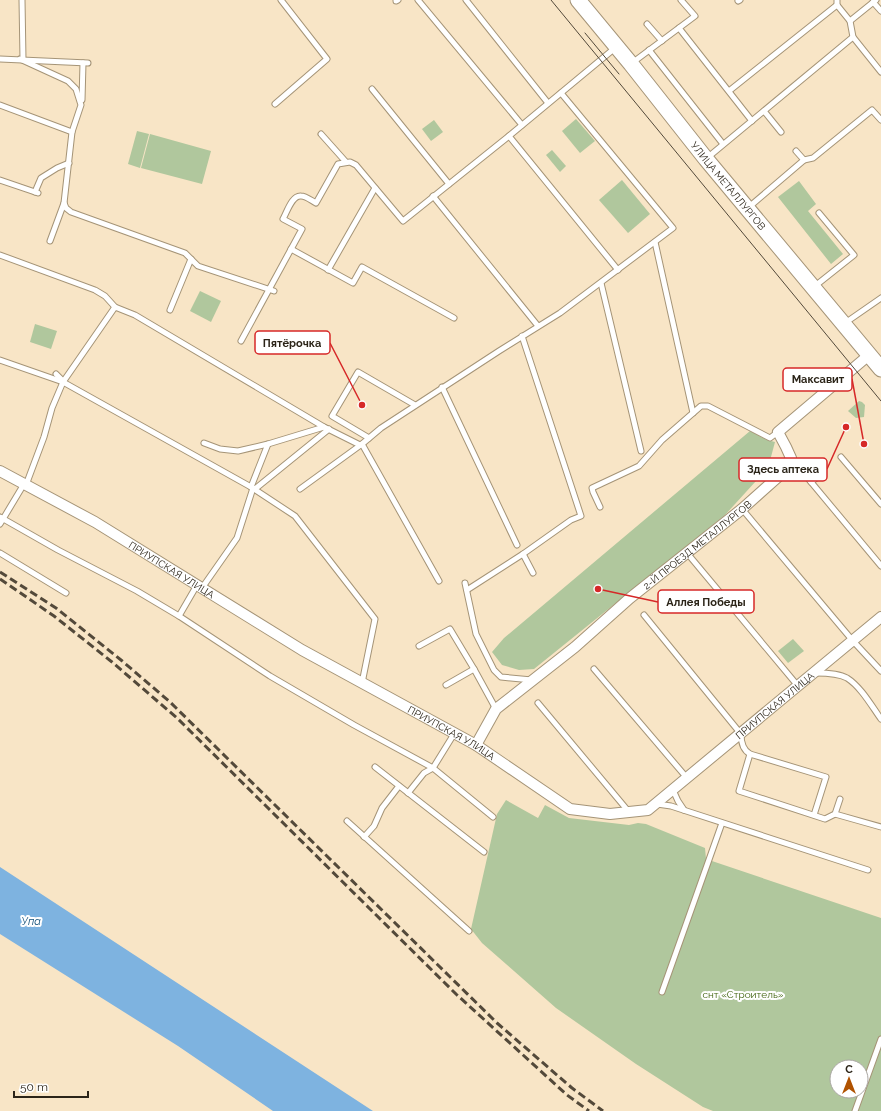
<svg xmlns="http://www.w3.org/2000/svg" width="881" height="1111" font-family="Raleway,sans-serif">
  <rect width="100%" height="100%" fill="#f8e5c6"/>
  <g fill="#b0c79d" fill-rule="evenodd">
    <polygon points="576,119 595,141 580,153 562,131"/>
    <polygon points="434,120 443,132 431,141 422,129"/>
    <polygon points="137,131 149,134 140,168 128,164"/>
    <polygon points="150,134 211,151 202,184 141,168"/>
    <polygon points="552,150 566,166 560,172 546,155"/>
    <polygon points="622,180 650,214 628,233 599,200"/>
    <polygon points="799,181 816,204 808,211 843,254 831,264 778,197"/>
    <polygon points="200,291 221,301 211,322 190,311"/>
    <polygon points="35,324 57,331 51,349 30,342"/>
    <polygon points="859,401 862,402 865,405 864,417 856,418 848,411"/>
    <polygon points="750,431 767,440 775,442 768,468 725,515 534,669 519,670 502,665 492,652 504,638"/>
    <polygon points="793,639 804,651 788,663 778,651"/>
    <path d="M506,800L538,818L545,805L569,818L629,825L638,823L646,824L705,848L706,859L881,918V1111H713L703,1107L636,1064L556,1008L482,943L471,929L497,814ZM837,1067H861V1091H837Z"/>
  </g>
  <polygon fill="#7eb3e0" points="0,867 373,1111 273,1111 178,1046 0,934"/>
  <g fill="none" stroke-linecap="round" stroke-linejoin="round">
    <g stroke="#a59477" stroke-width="7">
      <g id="lane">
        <polyline points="22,0 23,59"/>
        <polyline points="396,0 396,1 398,0"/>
        <polyline points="418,0 522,125"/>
        <polyline points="466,0 548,103"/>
        <polyline points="837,0 837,5 850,21 853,37 881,72"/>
        <polyline points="738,1 740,0"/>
        <polyline points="873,2 881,11"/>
        <polyline points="850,21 876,0"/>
        <polyline points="647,24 662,41"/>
        <polyline points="679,28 752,121"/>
        <polyline points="649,50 723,144"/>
        <polyline points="0,59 88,63"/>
        <polyline points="20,59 68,81 76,89 81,105 72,132 64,203 66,208 71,212 185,253 198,266 274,291"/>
        <polyline points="632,63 695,16 681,0"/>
        <polyline points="372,89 449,184"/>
        <polyline points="729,91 837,5"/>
        <polyline points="82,100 83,63"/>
        <polyline points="275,104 327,59 281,0"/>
        <polyline points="0,105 72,132"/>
        <polyline points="764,111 781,132"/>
        <polyline points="321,134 346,162"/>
        <polyline points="509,136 618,270"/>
        <polyline points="707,158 853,37"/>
        <polyline points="804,160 813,158 872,110 881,120"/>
        <polyline points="0,180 38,193"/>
        <polyline points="35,192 41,178 57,168 69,163"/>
        <polyline points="433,196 538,326"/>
        <polyline points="749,207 804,160 796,151"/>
        <polyline points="50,241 64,203"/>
        <polyline points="655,242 693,413"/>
        <polyline points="291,249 353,283 362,267 454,318"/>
        <polyline points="0,255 95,290 105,296 115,307"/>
        <polyline points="328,270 375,188"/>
        <polyline points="601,283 641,451"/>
        <polyline points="815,286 854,255 819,213"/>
        <polyline points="170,310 191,259"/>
        <polyline points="845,323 881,298"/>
        <path d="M241,341L302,229L283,219C287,212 292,195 301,196C306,196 312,201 316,203L338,164L350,162L356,165L403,221L509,136L615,48"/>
        <polyline points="0,360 63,382 251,487 295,516 375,619 362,683"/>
        <polyline points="56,374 63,381"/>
        <polyline points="442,387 517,545"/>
        <polyline points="369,438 332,416 358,372 415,405"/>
        <polyline points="204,443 220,449 238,451 268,444 324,427"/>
        <polyline points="362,444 439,581"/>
        <polyline points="841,457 881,504"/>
        <polyline points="806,476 881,566"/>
        <polyline points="811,482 822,474"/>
        <polyline points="26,485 44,437 52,408 63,382 115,307 135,315 324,427 360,445"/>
        <polyline points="251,487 268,444"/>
        <polyline points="255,489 329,429"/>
        <polyline points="300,489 362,444 381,428 499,351 560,313 673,228 561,93"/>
        <polyline points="600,507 593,492 592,488 639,466 662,440 701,406 708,406 770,438 778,432"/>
        <polyline points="742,509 853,641 881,671"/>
        <polyline points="0,517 58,550 137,591 179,616 270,676 354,725 433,768 493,817"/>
        <polyline points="0,524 24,484"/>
        <polyline points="0,553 66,593"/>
        <polyline points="687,553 798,686"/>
        <polyline points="523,554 533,573"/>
        <polyline points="465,583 476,634 494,670 501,677 532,680"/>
        <polyline points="202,588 237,538 253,488"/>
        <polyline points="467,590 523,554 571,520 581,516 522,336"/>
        <path d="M644,615L741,734C741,741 743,750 750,754L739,791L825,819L835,814L840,799"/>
        <polyline points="179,616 197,585"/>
        <polyline points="419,646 450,629 474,669 496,709"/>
        <polyline points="594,669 687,778"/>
        <path d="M816,673C825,673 838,673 847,678C861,687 871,705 881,719"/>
        <polyline points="446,685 474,669"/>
        <polyline points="538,703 629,812"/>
        <polyline points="750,754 826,777 814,815"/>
        <polyline points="375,767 484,852"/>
        <polyline points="673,790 678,801 684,810"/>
        <polyline points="408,793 424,773 433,768 454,734"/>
        <polyline points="657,804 671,806 868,870"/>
        <polyline points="835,814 881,827"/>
        <polyline points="347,821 469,931"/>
        <polyline points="364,837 374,826 382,808 399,786"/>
        <polyline points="662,992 722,823"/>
        <polyline points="855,1111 881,1039"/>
      </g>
    </g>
    <g stroke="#a59477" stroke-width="12">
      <g id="street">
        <path id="s1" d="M0,471L95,522L302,650L476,745L570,809L610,814L648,810L881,617"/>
        <path id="s2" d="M476,745L496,709L575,647L630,598L742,509L779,476L791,458L786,447L778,432L869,355"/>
      </g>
    </g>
    <g stroke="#a59477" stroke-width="17">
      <g id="secondary">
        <path id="s3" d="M578,0L631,64L706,159L881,369"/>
      </g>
    </g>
    <use href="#lane" stroke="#fff" stroke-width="5"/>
    <use href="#street" stroke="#fff" stroke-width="10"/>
    <use href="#secondary" stroke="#fff" stroke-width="15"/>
    <g stroke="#53493a" stroke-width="1">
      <polyline points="551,0 881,401"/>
      <polyline points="585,33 619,74"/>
    </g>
    <g stroke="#53493a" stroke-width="3" stroke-dasharray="8 4" stroke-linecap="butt">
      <polyline points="0,572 56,608 121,660 170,702 497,1023 572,1088 603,1111"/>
      <polyline points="0,579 54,616 112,662 177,718 456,994 567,1095 589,1111"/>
    </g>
  </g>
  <g text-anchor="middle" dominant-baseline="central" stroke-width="4" stroke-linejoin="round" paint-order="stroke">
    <g font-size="10" fill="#2b2418" stroke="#fff">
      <text stroke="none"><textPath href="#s3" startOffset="239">УЛИЦА МЕТАЛЛУРГОВ</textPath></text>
      <text stroke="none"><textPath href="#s2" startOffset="301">2-Й ПРОЕЗД МЕТАЛЛУРГОВ</textPath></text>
      <text stroke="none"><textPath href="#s1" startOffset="198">ПРИУПСКАЯ УЛИЦА</textPath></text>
      <text stroke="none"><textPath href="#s1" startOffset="906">ПРИУПСКАЯ УЛИЦА</textPath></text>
      <text stroke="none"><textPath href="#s1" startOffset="522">ПРИУПСКАЯ УЛИЦА</textPath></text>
    </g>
    <g font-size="10" fill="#40640f" stroke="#fff">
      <text x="743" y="994">снт «Строитель»</text>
    </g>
    <g font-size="11" font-style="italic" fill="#0f4e78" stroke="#fff">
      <text x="31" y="921">Упа</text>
    </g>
  </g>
  <path fill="none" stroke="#d62828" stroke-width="1.5" d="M362 405L330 343M864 444L852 379M846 427L827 469M598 589L658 602"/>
  <g fill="#d62828" stroke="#fff" stroke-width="1.5">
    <circle cx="362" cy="405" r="4"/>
    <circle cx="864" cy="444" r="4"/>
    <circle cx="846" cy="427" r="4"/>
    <circle cx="598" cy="589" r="4"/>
  </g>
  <g fill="#fff" stroke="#d62828" stroke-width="1.5">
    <rect x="255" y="331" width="75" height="23" rx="4"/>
    <rect x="783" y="368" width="69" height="23" rx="4"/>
    <rect x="739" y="458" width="88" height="23" rx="4"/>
    <rect x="658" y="590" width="96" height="23" rx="4"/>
  </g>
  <g font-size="11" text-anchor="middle" font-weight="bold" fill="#2b2418">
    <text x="292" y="347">Пятёрочка</text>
    <text x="818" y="383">Максавит</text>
    <text x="783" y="473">Здесь аптека</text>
    <text x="706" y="606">Аллея Победы</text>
  </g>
  <g transform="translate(849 1079)"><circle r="19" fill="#ffffff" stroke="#aaa7a3"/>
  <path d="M0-3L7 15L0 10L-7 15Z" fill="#b05200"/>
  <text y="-6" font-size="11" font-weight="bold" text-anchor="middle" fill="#2b2418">С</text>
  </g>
  <path d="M14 1091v6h74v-6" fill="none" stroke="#2b2418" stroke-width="2"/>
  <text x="20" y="1091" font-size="12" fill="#2b2418" stroke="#ffffff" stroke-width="3" paint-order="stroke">50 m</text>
</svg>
